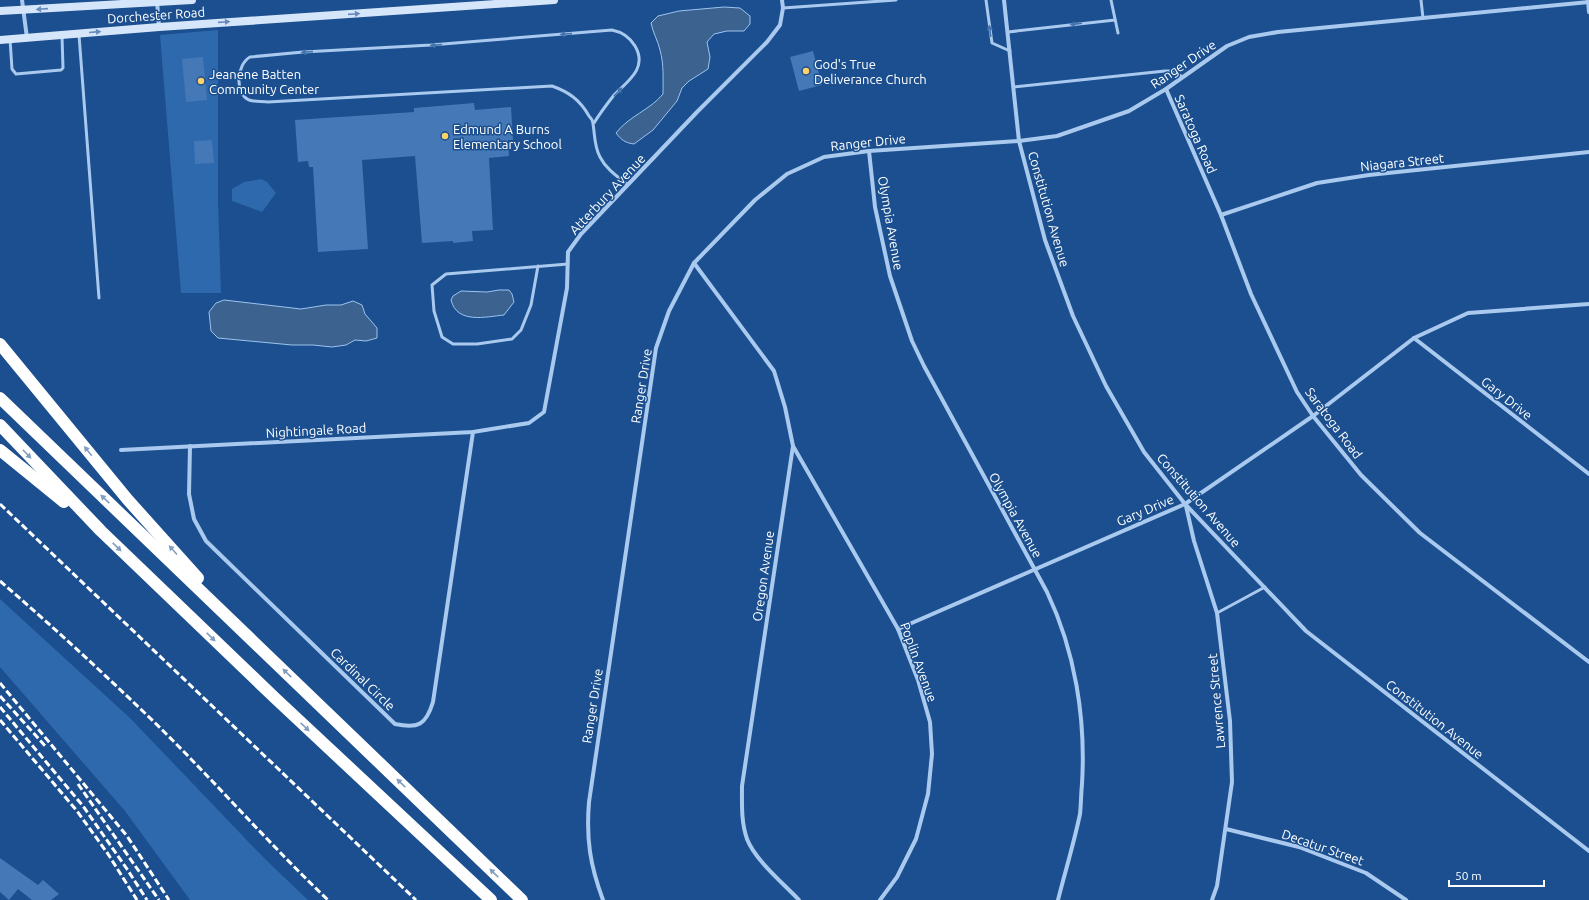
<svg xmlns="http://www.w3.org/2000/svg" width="1589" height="900" font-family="Ubuntu,sans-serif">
  <rect width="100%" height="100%" fill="#1b4f8f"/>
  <g fill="#2e69ad">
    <polygon points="218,30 218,202 221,293 181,293 160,35"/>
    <polygon points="261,179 267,182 276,193 262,212 232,201 232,189 244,182"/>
    <polygon points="0,599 130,718 264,858 308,900 190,900 125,811 0,667"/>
  </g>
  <g fill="#3c6290" stroke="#9cc4f0">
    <path d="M724,7L740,8L750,16V24L744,31H727L714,34L707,42L710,57L708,69L689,81L682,88L677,101L653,130L634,144C626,143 621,140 616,133C629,116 650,110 663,94C663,79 664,64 660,50C658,41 653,33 651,23L658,16L679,11Z"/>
    <path d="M499,290H509L512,294L514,302L504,315C485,317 457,324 451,300L453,296L461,291L487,292Z"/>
    <polygon points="224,300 301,309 326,305 341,305 353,301 362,305 365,314 377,328 377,338 366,341 355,340 346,345 332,347 313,345 292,345 218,338 211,331 209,312 216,303"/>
  </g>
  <g fill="#4478b7">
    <polygon points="813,51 822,85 799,91 790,57"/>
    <polygon points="203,57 207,100 186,102 182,59"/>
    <polygon points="474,103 475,110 511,107 513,140 508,140 509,156 489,158 493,230 472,231 473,241 453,243 453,241 422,243 415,156 362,160 368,249 318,252 313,167 309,167 308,161 298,162 295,120 414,112 414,108"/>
    <polygon points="212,140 214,163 195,164 194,141"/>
    <polygon points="0,858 38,885 43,880 59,894 51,900 32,900 18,889 9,900 0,892"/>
  </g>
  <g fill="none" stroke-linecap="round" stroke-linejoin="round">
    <g stroke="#a9c9ee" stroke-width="3">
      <polyline points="986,0 992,43 1010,51"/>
      <polyline points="1111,0 1118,33"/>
      <polyline points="1421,0 1423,18"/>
      <polyline points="783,8 896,0"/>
      <polyline points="1008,32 1115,20"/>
      <polyline points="79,35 99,298"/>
      <polyline points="10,39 12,69 16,74 61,70 63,68 62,36"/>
      <polyline points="1014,87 1165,71 1172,71 1183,77"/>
      <path d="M594,123C600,113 607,104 614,95C628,81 648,68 635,46C629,36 622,32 612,30L431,45L303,52L250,57C237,64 234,93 249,100C254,102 263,101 268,102L552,86C569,92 580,100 589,116C591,118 593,121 593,124C595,135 594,146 600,157C606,169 618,177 628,185"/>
      <polyline points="538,266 531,305 521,330 512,339 477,344 453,344 442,337 434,311 432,285 446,274 568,264"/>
      <polyline points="1217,613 1265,587"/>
    </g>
    <g stroke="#a9c9ee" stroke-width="4">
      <polyline points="22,0 27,38"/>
      <polyline points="1004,0 1019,141 1045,240 1073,316 1106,386 1144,452 1185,504 1306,631 1589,851"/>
      <polyline points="1588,0 1589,12"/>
      <polyline points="157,1 159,27"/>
      <polyline points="1166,89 1221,215 1251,294 1297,392 1313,416 1361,475 1420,533 1589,662"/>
      <path d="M869,151L875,207L890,276L912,341L924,366L1047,592C1075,651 1086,718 1082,784C1081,794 1081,805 1080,814C1074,843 1065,872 1058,900"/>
      <polyline points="1221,215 1317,183 1369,175 1589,152"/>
      <path d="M694,263L774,371L785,407L793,446L742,786C742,804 741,822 747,839C755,860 784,884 799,900"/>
      <polyline points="1414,338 1589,474"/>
      <path d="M190,446L189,494L194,519L206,541L395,724C418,729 426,725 433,702L473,432"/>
      <polyline points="793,446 898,629 918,680 930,722 932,754 928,794 916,839 897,877 880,900"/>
      <polyline points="121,450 473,432 529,423 544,412 567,288 568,252 581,234 697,112 767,42 780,25 783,8 782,0"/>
      <polyline points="1186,506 1194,541 1217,613 1230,721 1232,782 1217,886 1212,900"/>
      <polyline points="898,629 1185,504 1313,416 1414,338 1468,313 1589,304"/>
      <polyline points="1226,829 1299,847 1366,873 1406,900"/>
      <path d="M603,900C590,865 586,839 589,802L656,348L669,311L694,263L755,200L787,174L824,157L869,151L1019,141L1057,136L1129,111L1166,89L1227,46L1249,37L1278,32L1589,2"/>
    </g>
    <g stroke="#d6e6fa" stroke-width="8">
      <polyline points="0,11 192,0"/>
      <polyline points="0,40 159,27 554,0"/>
    </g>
    <g stroke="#fff" stroke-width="12">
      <polyline points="0,344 128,500 198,578"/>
      <polyline points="0,398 522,900"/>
      <polyline points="0,425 101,531 275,698 491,900"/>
      <polyline points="0,450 64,502"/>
    </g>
    <g stroke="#fff" stroke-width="3" stroke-dasharray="7 3" stroke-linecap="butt">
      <polyline points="0,504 416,900"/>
      <path d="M0,581C51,625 101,671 150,718C211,777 266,841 328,900"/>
      <polyline points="0,683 127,836 169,900"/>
      <polyline points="0,696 47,748"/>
      <polyline points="0,707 83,806 127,869 147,900"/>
      <polyline points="0,720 77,811 108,854 137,900"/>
      <polyline points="78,784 159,900"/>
    </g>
  </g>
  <defs><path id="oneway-solid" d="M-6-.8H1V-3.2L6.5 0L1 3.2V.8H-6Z"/></defs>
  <g fill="#668bba">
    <use href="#oneway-solid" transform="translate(42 9) rotate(176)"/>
    <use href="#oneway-solid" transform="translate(354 14) rotate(-4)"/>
    <use href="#oneway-solid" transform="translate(224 22) rotate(-4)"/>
    <use href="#oneway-solid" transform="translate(95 32) rotate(-5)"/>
  </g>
  <g fill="#4674ac">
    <use href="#oneway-solid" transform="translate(1076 24) rotate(173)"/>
    <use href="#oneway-solid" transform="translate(990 31) rotate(-97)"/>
    <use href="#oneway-solid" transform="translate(566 34) rotate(176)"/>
    <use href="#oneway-solid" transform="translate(436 45) rotate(175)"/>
    <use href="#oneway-solid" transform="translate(307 52) rotate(176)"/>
    <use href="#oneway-solid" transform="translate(618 92) rotate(-46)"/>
  </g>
  <g fill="#829ec1">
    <use href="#oneway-solid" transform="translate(88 451) rotate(-129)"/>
    <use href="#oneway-solid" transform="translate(27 454) rotate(46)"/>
    <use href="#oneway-solid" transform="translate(105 499) rotate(-137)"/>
    <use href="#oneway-solid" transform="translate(117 547) rotate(44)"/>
    <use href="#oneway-solid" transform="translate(173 550) rotate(-132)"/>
    <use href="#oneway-solid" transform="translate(211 637) rotate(44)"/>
    <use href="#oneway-solid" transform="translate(287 673) rotate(-136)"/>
    <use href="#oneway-solid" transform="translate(305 727) rotate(43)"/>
    <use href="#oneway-solid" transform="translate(401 783) rotate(-136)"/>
    <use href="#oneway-solid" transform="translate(494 873) rotate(-136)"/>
  </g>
  <g fill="#ffd166" stroke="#1b4f8f" stroke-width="1.5">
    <circle cx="806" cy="71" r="4"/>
    <circle cx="201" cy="81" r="4"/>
    <circle cx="445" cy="136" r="4"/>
  </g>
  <g text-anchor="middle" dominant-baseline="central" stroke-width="3" stroke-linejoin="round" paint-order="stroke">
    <g font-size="13" fill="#fff" stroke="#1b4f8f">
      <text transform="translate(156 15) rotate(-4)">Dorchester Road</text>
      <text transform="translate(1183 64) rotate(-34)">Ranger Drive</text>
      <text transform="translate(1196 134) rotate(66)">Saratoga Road</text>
      <text transform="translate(868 142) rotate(-6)">Ranger Drive</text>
      <text transform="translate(1402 162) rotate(-6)">Niagara Street</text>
      <text transform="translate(607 194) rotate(-47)">Atterbury Avenue</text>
      <text transform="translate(1049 209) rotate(74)">Constitution Avenue</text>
      <text transform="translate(891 223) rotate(80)">Olympia Avenue</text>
      <text transform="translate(641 386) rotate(-81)">Ranger Drive</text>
      <text transform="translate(1507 398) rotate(38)">Gary Drive</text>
      <text transform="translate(1334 423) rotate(53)">Saratoga Road</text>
      <text transform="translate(316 430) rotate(-3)">Nightingale Road</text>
      <text transform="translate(1199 500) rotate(49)">Constitution Avenue</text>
      <text transform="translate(1145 510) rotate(-23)">Gary Drive</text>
      <text transform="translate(1016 515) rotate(61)">Olympia Avenue</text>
      <text transform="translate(763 576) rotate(-82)">Oregon Avenue</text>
      <text transform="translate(919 662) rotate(70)">Poplin Avenue</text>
      <text transform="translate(363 679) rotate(44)">Cardinal Circle</text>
      <text transform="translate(1216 701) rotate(-95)">Lawrence Street</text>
      <text transform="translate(592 706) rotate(-81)">Ranger Drive</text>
      <text transform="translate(1435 719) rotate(38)">Constitution Avenue</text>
      <text transform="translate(1323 847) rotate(19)">Decatur Street</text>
    </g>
    <g font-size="13" fill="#fff" stroke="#1b4f8f" text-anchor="start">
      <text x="814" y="64">God's True<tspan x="814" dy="15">Deliverance Church</tspan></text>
      <text x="209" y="74">Jeanene Batten<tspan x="209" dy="15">Community Center</tspan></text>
      <text x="453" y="129">Edmund A Burns<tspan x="453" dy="15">Elementary School</tspan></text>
    </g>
  </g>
  <path d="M1449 880v6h95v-6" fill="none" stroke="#ffffff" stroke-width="2"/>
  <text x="1455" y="880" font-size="12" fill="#ffffff" stroke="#1b4f8f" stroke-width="3" paint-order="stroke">50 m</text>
</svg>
